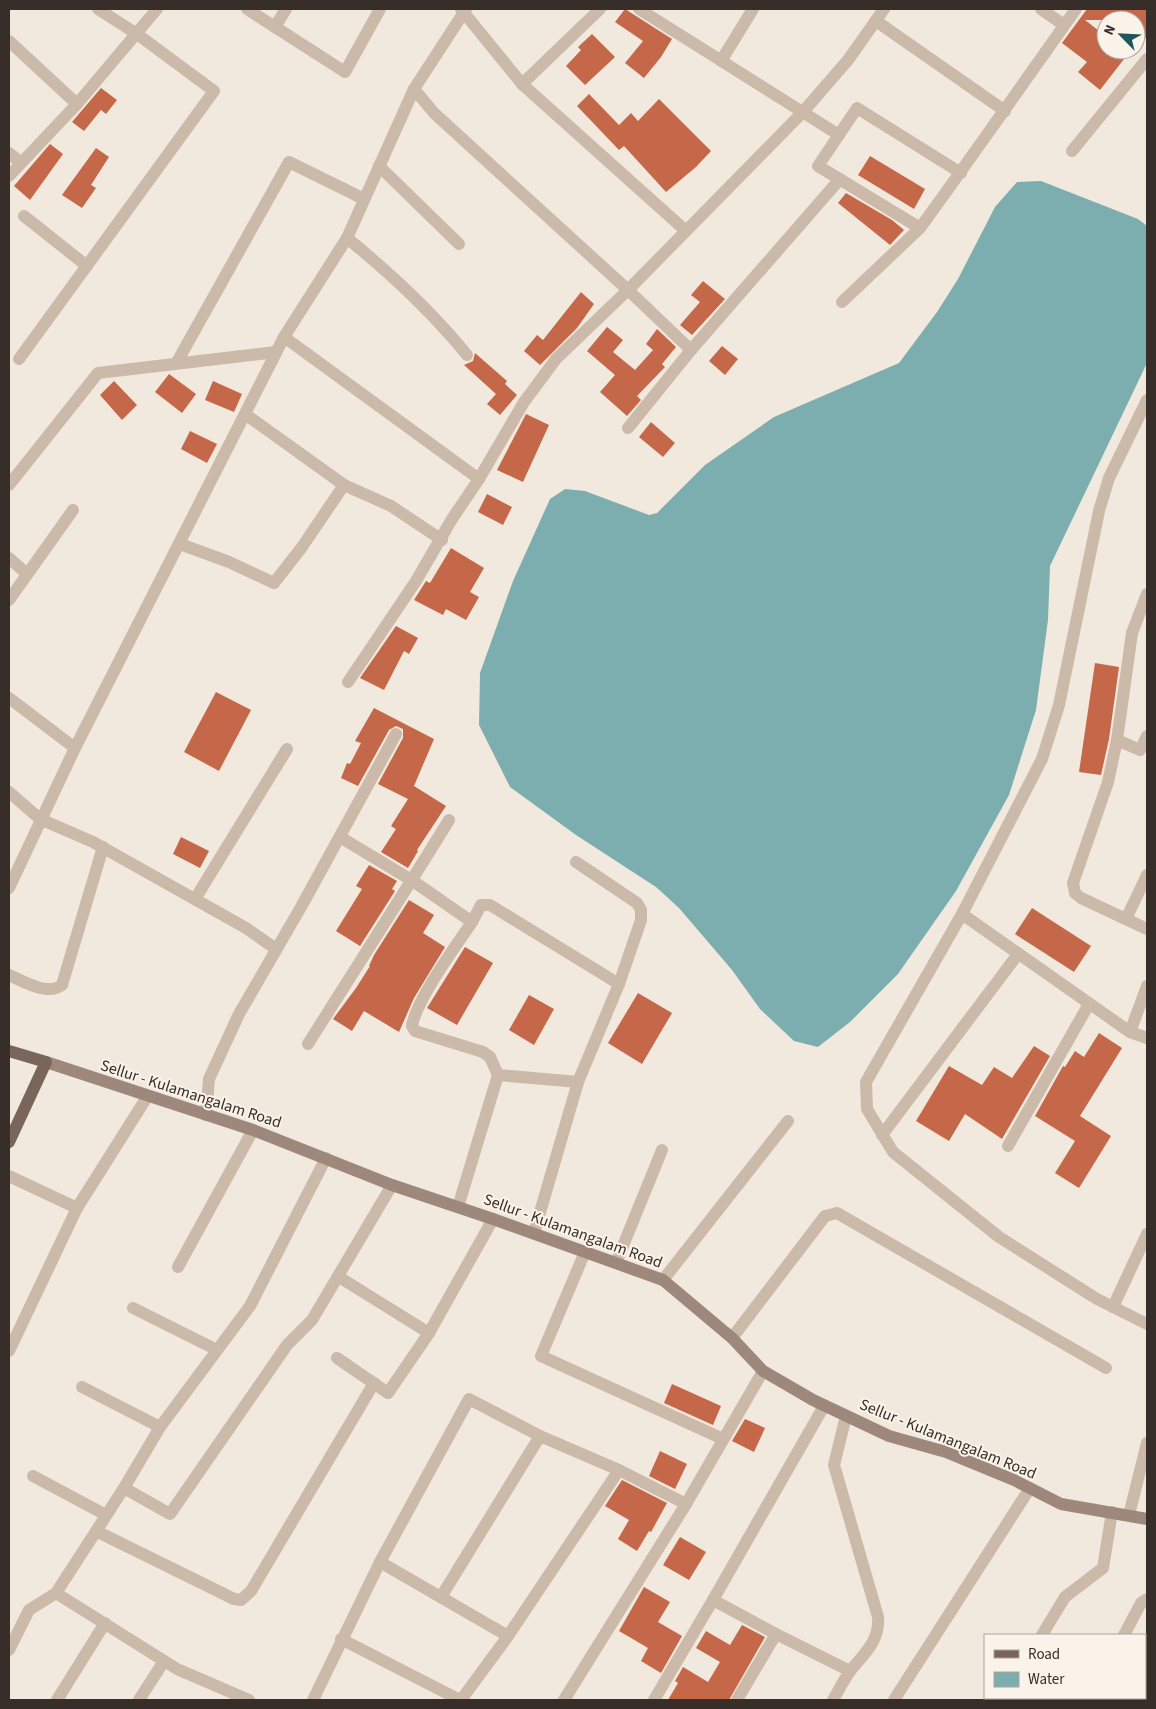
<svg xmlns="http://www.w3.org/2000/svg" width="1156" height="1709" font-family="'Source Sans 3',sans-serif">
  <rect width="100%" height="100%" fill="#f2e9de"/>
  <polygon fill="#7daeaf" points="1041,181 1138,219 1147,226 1147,363 1050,566 1048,620 1036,710 1009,795 956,891 898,974 850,1022 818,1047 794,1041 760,1009 732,970 679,908 656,887 576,835 510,787 479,725 480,673 513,581 550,499 565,489 585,491 649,515 657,513 705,465 774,417 899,363 937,312 958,279 995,207 1017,182"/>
  <g fill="#c56749">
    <polygon points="625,9 672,39 661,57 644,78 625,63 643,41 615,22"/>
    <polygon points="1087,9 1147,9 1147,39 1136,32 1136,20 1085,20 1103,34 1100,39 1106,44 1106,50 1113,50 1124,59 1100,90 1078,72 1087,62 1062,43"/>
    <polygon points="592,34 615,57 585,85 566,66 581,50 578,47"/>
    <polygon points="101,88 117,100 106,114 101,110 84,131 72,122"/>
    <polygon points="589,94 619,125 631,113 638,121 659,99 711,151 696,167 666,192 624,146 619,150 577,106"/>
    <polygon points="50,144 63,154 30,200 14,186"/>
    <polygon points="96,148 109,157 91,185 96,188 82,208 62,195"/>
    <polygon points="870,156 925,189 914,209 858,175"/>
    <polygon points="846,193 892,220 904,230 890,245 838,203"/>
    <polygon points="703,281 725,299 692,335 680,325 700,302 691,295"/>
    <polygon points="581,292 594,304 577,328 540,365 524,351 537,335 543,340"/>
    <polygon points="607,327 623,340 613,352 635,370 653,350 646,344 657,329 676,347 662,364 665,367 637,396 641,400 627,416 600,392 615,375 587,351"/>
    <polygon points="722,346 738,359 725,375 709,361"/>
    <polygon points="475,353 507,381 505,384 517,395 500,415 487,404 496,394 464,365 473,361"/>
    <polygon points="169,374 196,394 182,413 155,392"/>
    <polygon points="114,381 137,405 122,420 100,395"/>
    <polygon points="213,381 242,394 234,412 205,400"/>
    <polygon points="526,414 549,425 523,482 497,470"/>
    <polygon points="651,422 675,443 663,457 639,437"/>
    <polygon points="190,431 217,444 207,463 181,449"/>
    <polygon points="487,494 512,507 503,525 478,512"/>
    <polygon points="451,548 484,568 470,592 479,597 466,620 446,609 443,615 414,600 426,581 430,583"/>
    <polygon points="396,626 418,638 409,654 404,651 384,690 360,678"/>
    <polygon points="1095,663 1119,667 1109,739 1101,775 1079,772"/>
    <polygon points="216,692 251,710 219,771 184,752"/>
    <polygon points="374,708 434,739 414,786 446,806 417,850 418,851 408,868 381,852 396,829 391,826 408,799 378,784 403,738 403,729 396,726 389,730 358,786 341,778 347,763 350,764 361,743 355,741"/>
    <polygon points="181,837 209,851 200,868 173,854"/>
    <polygon points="369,865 397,881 392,889 395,891 360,946 336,931 362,889 356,886"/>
    <polygon points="409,900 434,915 423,933 445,947 414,998 399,1032 364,1011 352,1031 333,1019 356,988 370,966 369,966 374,955"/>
    <polygon points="1032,908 1091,946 1074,972 1015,934"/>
    <polygon points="465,947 493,963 457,1025 427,1008"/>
    <polygon points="638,993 672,1013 642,1064 608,1043"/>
    <polygon points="529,995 554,1009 534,1045 509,1030"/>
    <polygon points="1099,1033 1122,1048 1080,1116 1111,1136 1079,1188 1055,1173 1075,1141 1035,1116 1063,1066 1065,1067 1075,1051 1084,1057"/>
    <polygon points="1034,1046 1050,1056 1002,1139 965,1114 949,1141 916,1121 949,1066 982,1085 994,1067 1012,1078"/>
    <polygon points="672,1384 721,1406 713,1425 664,1403"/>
    <polygon points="745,1419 765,1428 754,1452 732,1441"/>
    <polygon points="660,1451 687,1464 675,1489 649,1476"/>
    <polygon points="622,1480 667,1503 651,1532 649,1531 637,1551 618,1539 629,1520 605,1506"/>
    <polygon points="680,1537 706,1552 689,1580 663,1565"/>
    <polygon points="644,1587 670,1602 658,1622 682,1636 661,1673 641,1661 648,1648 619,1631"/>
    <polygon points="742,1625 765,1637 729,1700 668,1700 678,1683 675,1681 683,1667 708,1682 720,1662 696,1648 706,1631 730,1645"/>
  </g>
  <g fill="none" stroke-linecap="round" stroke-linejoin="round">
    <g stroke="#cbb9aa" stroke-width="12">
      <polyline points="247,9 345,72 380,9"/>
      <polyline points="461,9 522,84 686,231"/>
      <polyline points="639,9 839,135"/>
      <polyline points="1041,9 1064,25"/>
      <polyline points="876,21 1005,111"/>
      <polyline points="275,27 286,9"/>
      <polyline points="9,41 77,104"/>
      <polyline points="721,61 753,9"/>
      <polyline points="522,84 600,9"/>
      <polyline points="414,89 434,113 628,290 802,113 848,60 884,9"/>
      <polyline points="1072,151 1147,59"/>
      <polyline points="9,153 20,162"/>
      <polyline points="379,166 459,244"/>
      <path d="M961,173L857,108L818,166L920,228C973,155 1024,82 1076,9"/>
      <polyline points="9,176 77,104 157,9"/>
      <polyline points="24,216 87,266"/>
      <path d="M347,238C390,273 432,312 467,355"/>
      <polyline points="842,302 920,228"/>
      <polyline points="284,337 479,479 524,402 556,359 628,290 691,350"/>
      <polyline points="19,359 214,91 137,34 98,9"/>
      <polyline points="177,362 289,162 364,199"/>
      <polyline points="245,414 344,485"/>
      <polyline points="628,428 691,350 840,179"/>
      <polyline points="9,485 98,373 276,352"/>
      <polyline points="180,544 229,562 274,583 302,547 344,485 391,506 442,540"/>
      <polyline points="9,558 27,574"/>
      <polyline points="1147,594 1132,633 1117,740 1108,782 1073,883 1075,893 1081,898 1147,929"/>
      <polyline points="9,600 73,510"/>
      <polyline points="348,682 416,581 452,519 479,479"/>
      <polyline points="9,698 75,748"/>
      <polyline points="1117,740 1140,750 1147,736"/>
      <polyline points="9,792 40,819 93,842 246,928 276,949"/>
      <path d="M340,837L413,881L472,922C456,946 416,1000 412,1026L415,1031L483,1052L490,1057L498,1075"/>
      <polyline points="9,888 75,748 284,337 347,238 414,89 466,9"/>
      <polyline points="195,899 287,749"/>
      <polyline points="962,914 1042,759 1059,705 1099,511 1109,478 1147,400"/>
      <polyline points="1126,919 1147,875"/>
      <polyline points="472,922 481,905 490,905 619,984"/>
      <path d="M9,975C25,982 47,996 62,985L103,847"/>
      <polyline points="1147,986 1130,1032 1147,1038"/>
      <polyline points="1130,1032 962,914 866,1082 867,1109 893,1152 999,1237 1097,1299 1147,1324"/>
      <path d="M308,1044C355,969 403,895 449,820"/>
      <polyline points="206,1115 209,1079 239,1014 301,907 396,734"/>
      <polyline points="882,1135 1018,954"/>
      <polyline points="1008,1146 1089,1004"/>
      <polyline points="9,1176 77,1208 9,1351"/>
      <polyline points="458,1207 498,1075 578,1082"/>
      <polyline points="77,1208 147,1097"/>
      <polyline points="534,1233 578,1082 619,984 641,920 641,910 637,903 576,862"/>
      <polyline points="585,1252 541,1356 723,1439"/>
      <polyline points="616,1263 662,1150"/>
      <polyline points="178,1267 253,1130"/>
      <polyline points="339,1277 429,1333"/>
      <polyline points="663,1280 788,1121"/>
      <polyline points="1113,1307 1147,1234"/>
      <polyline points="133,1308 217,1350"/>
      <polyline points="732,1338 825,1216 837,1213 1106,1368"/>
      <polyline points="337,1358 388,1393 429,1333 493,1219"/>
      <polyline points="82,1387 160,1427"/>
      <polyline points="33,1476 106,1515"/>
      <polyline points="124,1488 160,1427 250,1306 326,1158"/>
      <polyline points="1129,1515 1147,1443"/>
      <polyline points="96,1531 234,1599 241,1600 251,1591 374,1383"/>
      <polyline points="56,1593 177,1669 249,1700"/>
      <polyline points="441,1597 540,1436"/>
      <polyline points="713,1600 824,1406"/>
      <polyline points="776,1634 850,1671"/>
      <polyline points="1042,1635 1065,1597 1103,1568 1112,1512"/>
      <polyline points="1124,1635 1141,1603 1147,1599"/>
      <polyline points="508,1636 619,1470"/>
      <polyline points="341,1639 460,1700"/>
      <polyline points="9,1650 29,1610 56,1593 124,1488 170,1514 287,1345 312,1320 392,1185"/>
      <polyline points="57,1700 105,1623"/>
      <polyline points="139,1700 164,1661"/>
      <polyline points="313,1700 380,1562"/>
      <polyline points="461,1700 508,1636 380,1562 469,1399 540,1436 619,1470 686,1504 763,1371"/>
      <polyline points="564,1700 686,1504"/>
      <polyline points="654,1700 713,1600 776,1634 737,1700"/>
      <path d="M833,1700C839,1690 844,1679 851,1670C865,1653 880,1640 878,1617L834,1465L846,1416"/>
      <polyline points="894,1700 1030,1488"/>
      <polyline points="1004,1700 1005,1698"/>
      <polyline points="1089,1700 1090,1698"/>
    </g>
    <polyline stroke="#9e887b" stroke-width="12" points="46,1062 253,1130 392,1185 493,1219 663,1280 732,1338 763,1371 813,1400 889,1436 946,1452 1014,1480 1061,1504 1147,1519"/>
    <polyline stroke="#7a655b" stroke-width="12" points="9,1051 46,1062 9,1142"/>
  </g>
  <g text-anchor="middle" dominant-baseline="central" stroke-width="4" stroke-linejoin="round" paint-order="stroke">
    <g font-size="16" fill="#382e29" stroke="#faf3ea">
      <text transform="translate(191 1094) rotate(18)">Sellur - Kulamangalam Road</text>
      <text transform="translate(573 1231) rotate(20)">Sellur - Kulamangalam Road</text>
      <text transform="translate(948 1439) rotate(22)">Sellur - Kulamangalam Road</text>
    </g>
  </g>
  <rect width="1156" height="1709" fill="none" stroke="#382e29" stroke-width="20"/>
  <rect x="984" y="1634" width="162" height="65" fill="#faf3ea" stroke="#aca49d"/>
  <rect x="994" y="1650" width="25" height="8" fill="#7a655b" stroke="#aca49d"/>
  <text x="1028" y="1659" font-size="15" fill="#382e29">Road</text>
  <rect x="994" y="1672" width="25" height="15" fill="#7daeaf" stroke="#aca49d"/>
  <text x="1028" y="1684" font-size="15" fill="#382e29">Water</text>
  <g transform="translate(1121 35) rotate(294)"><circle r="24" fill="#faf3ea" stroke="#aca49d"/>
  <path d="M0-4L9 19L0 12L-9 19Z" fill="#1f565a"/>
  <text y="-8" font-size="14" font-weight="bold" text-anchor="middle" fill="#382e29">N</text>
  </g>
</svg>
